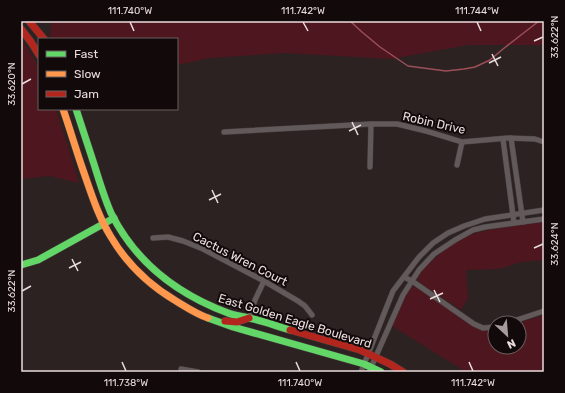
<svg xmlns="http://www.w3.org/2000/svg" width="565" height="393" font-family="Rubik,sans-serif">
  <rect width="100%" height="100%" fill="#2c2222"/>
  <g fill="#4e161f">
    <polygon points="52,21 544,21 544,45 468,45 391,59 285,53 210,58 177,65 177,39 52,39 50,36 51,22"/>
    <path d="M21,39L24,43L39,67V109H56C63,134 72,158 79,183L49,176L21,179Z"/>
    <path d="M544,222V260L521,262L506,267L497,269L466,270L468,298L461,310L419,282C415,275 424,268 429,263C439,255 448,246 459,240C485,227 516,226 544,222Z"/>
    <polygon points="412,287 415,287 478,328 488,330 495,330 495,347 519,347 519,323 518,323 544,315 544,372 466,372 392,326 407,293 410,288"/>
  </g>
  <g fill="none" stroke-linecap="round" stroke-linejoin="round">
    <polyline stroke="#9c4f57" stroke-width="1.5" points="350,21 362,32 380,47 408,66 446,71 464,69 475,67 490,60 503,49 539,21"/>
    <g stroke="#473e3e" stroke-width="6">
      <g id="street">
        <polyline points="224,132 371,124 397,124 426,131 462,142 508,138 535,139 544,142"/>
        <polyline points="511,138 523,222"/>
        <polyline points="503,139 514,223"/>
        <polyline points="457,165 462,142"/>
        <polyline points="370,167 371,124"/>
        <polyline points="153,238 168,237 183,241 203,249 264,281 298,301 305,306 312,315"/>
        <polyline points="404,277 412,281 474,324 483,328 495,327"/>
        <polyline points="249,318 255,300 264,281"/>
        <polyline points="508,323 544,311"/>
        <polyline points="181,369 198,372"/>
        <polyline points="361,372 393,291 419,257 433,243 448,233 464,226 485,219 544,210"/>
        <polyline points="369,372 403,295 419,270 434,254 455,240 473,230 485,227 544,219"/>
      </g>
    </g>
    <g stroke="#473e3e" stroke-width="8">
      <g id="fast">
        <path d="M76,109C82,127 88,146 94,164C99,180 104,197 111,213C136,263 177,294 228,313C235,316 242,316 249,318C263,321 276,326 290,330"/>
        <polyline points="21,265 38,260 114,218"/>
        <polyline points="208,318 233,327 364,364 381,372"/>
      </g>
    </g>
    <g stroke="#473e3e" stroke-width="8">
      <path id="slow" d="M63,109C70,129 76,150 83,170C91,193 98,216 111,237C127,264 149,285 176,301C186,307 196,314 208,318"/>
    </g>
    <g stroke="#473e3e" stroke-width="8">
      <g id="jam">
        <polyline points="29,21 44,39"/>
        <polyline points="21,29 31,42 39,55"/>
        <polyline points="225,321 237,322 249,318"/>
        <polyline points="290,330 360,350 390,364 403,372"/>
      </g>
    </g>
    <use href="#street" stroke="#625a5a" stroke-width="5"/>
    <use href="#fast" stroke="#63d668" stroke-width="7"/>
    <use href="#slow" stroke="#ff974d" stroke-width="7"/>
    <use href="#jam" stroke="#b3261e" stroke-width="7"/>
  </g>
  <path fill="none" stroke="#ebdcdd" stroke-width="1.5" d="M130,22L134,31M303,22L308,31M477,22L481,31M534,41L543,37M492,54L498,66M489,63L501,57M22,84L31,79M352,122L358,135M349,131L361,125M212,190L218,203M209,200L221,194M534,248L543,244M72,259L78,271M69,268L81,262M434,290L440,302M22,291L31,286M430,299L443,293M122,362L126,371M296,362L300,371M469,362L473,371"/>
  <g text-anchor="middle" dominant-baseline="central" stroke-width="4" stroke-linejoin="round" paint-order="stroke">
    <g font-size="12" fill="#ebdcdd" stroke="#120a0a">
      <text transform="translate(434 123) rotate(13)">Robin Drive</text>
      <text transform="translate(240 259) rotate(27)">Cactus Wren Court</text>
      <text transform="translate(295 321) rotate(17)">East Golden Eagle Boulevard</text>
    </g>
  </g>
  <rect width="565" height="393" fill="none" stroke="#120a0a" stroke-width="44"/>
  <rect x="38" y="38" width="140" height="72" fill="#120a0a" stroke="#695e5e"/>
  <rect x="46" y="51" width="20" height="6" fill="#63d668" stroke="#695e5e"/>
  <text x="74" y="58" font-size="12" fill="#ebdcdd">Fast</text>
  <rect x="46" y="71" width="20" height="6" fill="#ff974d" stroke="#695e5e"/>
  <text x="74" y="78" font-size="12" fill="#ebdcdd">Slow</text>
  <rect x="46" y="91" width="20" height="6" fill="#b3261e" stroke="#695e5e"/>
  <text x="74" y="98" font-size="12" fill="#ebdcdd">Jam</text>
  <g transform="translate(507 335) rotate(154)"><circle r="19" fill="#120a0a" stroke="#695e5e"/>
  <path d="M0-3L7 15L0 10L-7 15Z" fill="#a89b9c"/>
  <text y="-6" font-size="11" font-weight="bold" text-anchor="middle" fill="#ebdcdd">N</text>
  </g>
  <rect x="22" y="22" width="521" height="349" fill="none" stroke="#ebdcdd" stroke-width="1.5"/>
  <g font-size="10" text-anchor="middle" fill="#ebdcdd">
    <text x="130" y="14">111.740°W</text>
    <text x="303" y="14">111.742°W</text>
    <text x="477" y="14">111.744°W</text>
    <text transform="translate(554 37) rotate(-90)" y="4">33.622°N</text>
    <text transform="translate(11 84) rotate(-90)" y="4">33.620°N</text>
    <text transform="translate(554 244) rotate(-90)" y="4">33.624°N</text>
    <text transform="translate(11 291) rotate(-90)" y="4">33.622°N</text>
    <text x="126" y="386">111.738°W</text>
    <text x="300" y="386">111.740°W</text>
    <text x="473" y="386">111.742°W</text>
  </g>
</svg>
